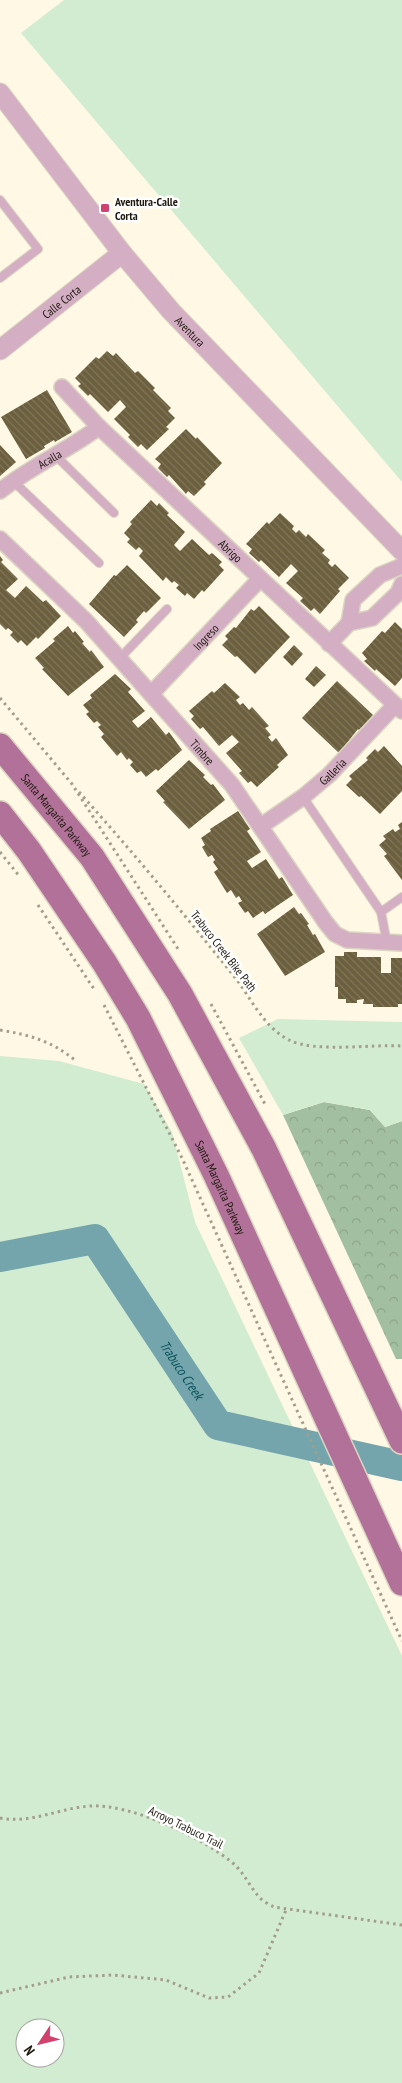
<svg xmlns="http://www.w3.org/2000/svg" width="402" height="2083" font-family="'PT Sans Narrow',sans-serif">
  <defs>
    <pattern id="forest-crowns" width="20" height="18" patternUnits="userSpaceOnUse" patternTransform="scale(1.25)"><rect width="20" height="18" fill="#a3bfa1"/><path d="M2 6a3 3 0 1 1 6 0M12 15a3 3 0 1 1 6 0" fill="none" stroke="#8ca489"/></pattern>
    <pattern id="building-back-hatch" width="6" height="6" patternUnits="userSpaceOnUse" patternTransform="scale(1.25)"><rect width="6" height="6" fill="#6b5f3d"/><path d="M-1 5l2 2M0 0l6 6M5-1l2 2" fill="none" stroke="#7f765c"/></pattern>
  </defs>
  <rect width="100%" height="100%" fill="#fff8e4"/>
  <polygon fill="url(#forest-crowns)" points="324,1102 370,1110 385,1127 402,1121 402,1359 396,1359 283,1115"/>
  <g fill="#d2ecd1" fill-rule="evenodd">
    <polygon points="64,0 402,0 402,482 21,33"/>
    <polygon points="278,1019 402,1022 402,1121 385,1127 370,1110 324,1102 283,1115 239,1038"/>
    <path d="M0,1056L59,1061L144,1084L172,1132L195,1222L402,1656V2083H0ZM25,2028H55V2058H25Z"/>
  </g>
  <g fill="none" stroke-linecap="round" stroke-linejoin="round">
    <path stroke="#75a5ac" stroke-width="30" id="s1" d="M0,1257L95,1239L218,1425L402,1466"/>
  </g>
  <g fill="url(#building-back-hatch)">
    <polygon points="107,351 113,356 116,353 135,373 138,371 155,388 153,390 171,408 168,411 175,418 166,427 169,429 147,450 141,444 138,447 128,437 130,435 114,419 126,407 120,400 108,412 90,394 88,396 78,386 81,384 75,378 96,357 99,359"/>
    <polygon points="47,390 72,432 55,442 54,440 44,446 45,448 26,459 1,417"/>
    <polygon points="186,429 196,439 197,437 222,463 204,482 206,484 194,496 188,491 186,494 169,475 167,477 158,468 161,464 155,459"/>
    <polygon points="0,445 16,462 0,476"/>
    <polygon points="151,500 157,506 159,503 169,513 167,515 185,532 174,545 180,551 192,539 209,555 212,553 222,562 219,565 224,570 204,592 202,590 194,599 187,593 185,596 176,588 179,585 174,581 172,583 166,577 163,581 139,556 143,551 139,547 136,550 127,542 130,539 124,533 132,524 130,522"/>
    <polygon points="280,513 294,526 292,529 296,533 299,530 306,537 308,534 325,550 322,553 330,560 328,563 332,567 335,564 349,578 338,589 340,591 320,614 314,608 311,611 300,601 303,598 286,583 298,571 291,564 279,577 261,560 259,562 249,553 252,549 246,544 267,522 269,524"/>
    <polygon points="0,556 3,560 1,562 18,579 6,590 15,598 26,586 43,602 46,600 61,616 38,639 36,637 27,646 21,640 18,643 10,635 13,632 8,628 6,630 0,624"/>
    <polygon points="127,565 161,598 146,613 144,611 136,620 138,622 124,637 89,604 114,575 116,576"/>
    <polygon points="259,606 290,637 255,674 237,656 235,657 222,645 228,639 225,636 234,627 236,628 251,609 254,611"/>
    <polygon points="395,622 402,629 402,678 395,686 376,669 375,671 364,661 367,659 362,653 382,631 385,633"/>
    <polygon points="68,626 73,633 75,631 84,642 82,643 90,652 91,650 104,667 68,696 42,669 44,668 35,658 55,641 53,639"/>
    <polygon points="294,645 303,654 292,666 283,657"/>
    <polygon points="316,666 326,675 314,687 305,679"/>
    <polygon points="115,674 131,689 128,692 145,711 132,721 138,728 151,717 166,735 169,732 182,750 158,771 156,769 146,777 141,771 137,773 130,765 133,762 129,758 127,760 121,752 117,756 101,737 104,734 98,727 101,725 97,721 94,723 86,714 89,712 83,705 92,698 90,695"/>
    <polygon points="337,681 373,715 359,730 358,729 339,753 302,718"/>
    <polygon points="225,683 240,697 236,700 240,705 243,703 249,710 252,707 269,726 265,728 271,735 268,737 272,742 276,738 288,755 277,765 279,767 257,787 251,781 248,783 239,773 242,771 226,753 239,742 232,735 219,746 203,727 200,729 191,719 194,716 189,711 212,691 214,693"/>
    <polygon points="384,746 402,766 402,791 380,814 361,796 359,797 346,785 352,779 349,776 368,760 366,758 375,749 378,752"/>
    <polygon points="189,760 205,775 203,777 211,785 213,784 225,800 189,829 163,802 165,801 156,791"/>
    <polygon points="238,811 250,829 247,831 261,852 247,861 252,868 266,859 279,879 282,877 293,895 265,914 263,911 253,918 248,911 245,913 238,903 242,901 239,896 236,898 231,890 227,893 214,872 218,869 213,862 215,860 212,855 208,857 202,847 205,845 201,838 211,831 210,829"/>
    <polygon points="402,822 402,880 384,856 387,854 379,845 386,839 383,836 393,829 395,832 400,829 398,825"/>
    <polygon points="294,907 299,914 301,913 309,924 307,925 313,935 315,934 325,952 285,976 257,934"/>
    <polygon points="344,952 357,952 357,957 381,957 381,973 391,973 391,958 402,958 402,1004 398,1004 398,1007 373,1007 373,1004 363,1004 364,999 357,1000 357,1003 346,1003 346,999 338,999 338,987 335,987 335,956 344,956"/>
  </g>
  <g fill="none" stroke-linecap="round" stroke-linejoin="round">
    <g stroke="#dbd4c2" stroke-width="10">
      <g id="service">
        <polyline points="0,200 38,249 0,278"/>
        <polyline points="54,454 114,513"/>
        <polyline points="13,481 99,563"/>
        <polyline points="119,659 167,609"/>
        <polyline points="303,797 381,912 387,943"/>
        <polyline points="381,912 402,897"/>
      </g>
    </g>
    <g stroke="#dbd4c2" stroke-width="18">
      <g id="minor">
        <path id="s2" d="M62,387L99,427L402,711"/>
        <path id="s3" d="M0,491C31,466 67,451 99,427"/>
        <path id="s4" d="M0,539L86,621L232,785L326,923L335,934L347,940L402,943"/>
        <polyline points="349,623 353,600 380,575 402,566"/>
        <polyline points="329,644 349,623 372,618 398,593 402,584"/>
        <path id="s5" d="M151,694L260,579"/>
        <path id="s6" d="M261,826L303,797L329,775L395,705"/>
      </g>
    </g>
    <g stroke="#dbd4c2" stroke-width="21">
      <g id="tertiary">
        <path id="s7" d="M0,93L122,253L171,311L402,551"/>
        <path id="s8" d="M0,350L122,253"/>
      </g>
    </g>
    <g stroke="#dbd4c2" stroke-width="28">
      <g id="primary">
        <path id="s9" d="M0,746L92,857L180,994L264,1149L402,1441"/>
        <path id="s10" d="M0,814L29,851L104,962L138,1018L216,1175L402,1583"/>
      </g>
    </g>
    <g stroke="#a39d8c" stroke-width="3" stroke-dasharray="2.5 4" stroke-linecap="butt">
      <polyline points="0,698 72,784 180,952"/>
      <path d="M79,792C132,851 183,913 233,975C251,997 262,1026 289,1040C315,1053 371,1044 402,1046"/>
      <polyline points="0,852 20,877"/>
      <polyline points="38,905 94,989"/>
      <polyline points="211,1004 266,1106"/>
      <polyline points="104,1005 182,1158 402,1641"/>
      <path d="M0,1030C30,1035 52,1041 76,1061"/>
      <path d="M0,1818C32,1824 59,1808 90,1806C130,1803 207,1839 236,1866C246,1876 251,1889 261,1899C265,1902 270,1905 274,1907L402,1925"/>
      <polyline points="0,1993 69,1977 113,1975 166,1980 209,1998 228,1997 259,1973 286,1910"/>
    </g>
    <use href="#service" stroke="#d4afc4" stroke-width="8"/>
    <use href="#minor" stroke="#d4afc4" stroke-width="15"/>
    <use href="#tertiary" stroke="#d4afc4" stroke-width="19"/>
    <use href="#primary" stroke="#b17198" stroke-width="25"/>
  </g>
  <rect fill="#d1436e" stroke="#fff" stroke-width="2" x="100" y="203" width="10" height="10" rx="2.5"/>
  <g text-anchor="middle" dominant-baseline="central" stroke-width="5" stroke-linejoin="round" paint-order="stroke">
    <g font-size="12" font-weight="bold" fill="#1f1a0f" stroke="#fff" text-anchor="start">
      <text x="115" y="201">Aventura-Calle<tspan x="115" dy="14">Corta</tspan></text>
    </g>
    <g font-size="12" fill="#1f1a0f" stroke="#fff">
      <text stroke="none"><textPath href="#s8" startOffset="78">Calle Corta</textPath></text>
      <text stroke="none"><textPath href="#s7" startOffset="305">Aventura</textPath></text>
      <text stroke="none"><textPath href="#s3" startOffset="59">Acalla</textPath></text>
      <text stroke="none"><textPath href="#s2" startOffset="235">Abrigo</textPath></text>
      <text stroke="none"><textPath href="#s5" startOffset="79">Ingreso</textPath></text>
      <text stroke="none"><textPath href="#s4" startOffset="294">Timbre</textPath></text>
      <text stroke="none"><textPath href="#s6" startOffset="90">Galleria</textPath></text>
      <text stroke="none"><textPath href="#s9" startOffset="89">Santa Margarita Parkway</textPath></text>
      <text transform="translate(224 951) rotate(52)">Trabuco Creek Bike Path</text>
      <text stroke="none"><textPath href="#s10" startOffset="435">Santa Margarita Parkway</textPath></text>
      <text transform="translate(186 1827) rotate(26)">Arroyo Trabuco Trail</text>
    </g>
    <g font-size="14" font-style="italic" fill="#0c545c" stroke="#fff">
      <text stroke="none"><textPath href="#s1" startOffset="254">Trabuco Creek</textPath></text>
    </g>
  </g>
  <g transform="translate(40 2043) rotate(235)"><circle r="24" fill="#ffffff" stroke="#a5a39f"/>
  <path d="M0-4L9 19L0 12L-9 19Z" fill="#d1436e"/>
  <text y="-8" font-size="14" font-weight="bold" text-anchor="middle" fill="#1f1a0f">N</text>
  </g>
</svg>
